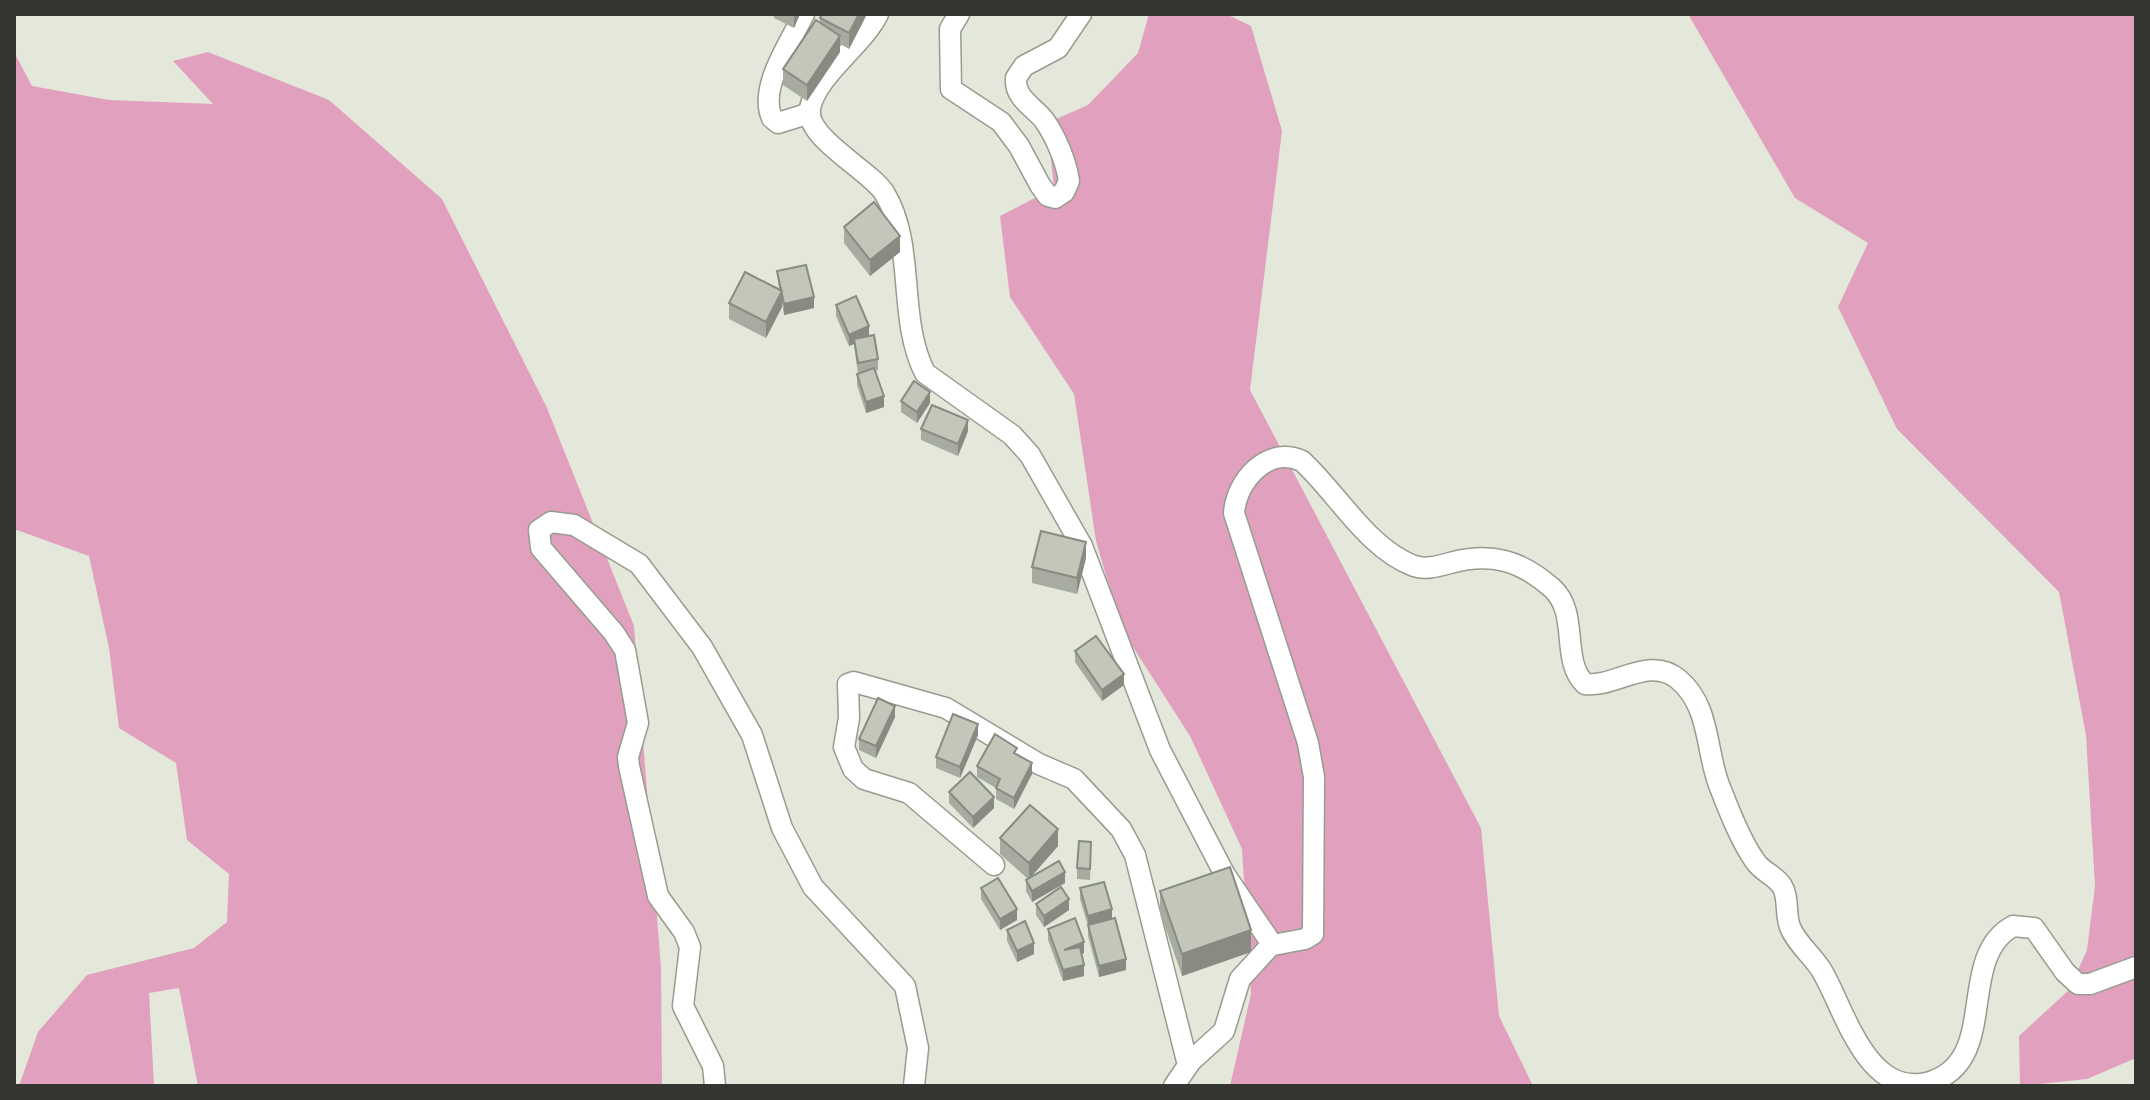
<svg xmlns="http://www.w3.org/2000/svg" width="2150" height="1100" font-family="'IBM Plex Sans',sans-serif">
  <rect width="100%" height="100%" fill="#e3e8db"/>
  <g fill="#e1a0bd">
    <polygon points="1149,14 1226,14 1251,26 1282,131 1250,390 1481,828 1499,1016 1533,1086 1230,1086 1251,994 1242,849 1190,736 1122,630 1096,541 1074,394 1010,297 1000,216 1054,188 1047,123 1088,105 1138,53"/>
    <polygon points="1688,14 2136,14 2136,1058 2087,1079 2020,1086 2019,1036 2069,990 2087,950 2095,886 2086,735 2059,592 1897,429 1838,307 1868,243 1795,198"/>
    <polygon points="14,52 32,86 109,100 213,104 173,61 208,52 329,100 442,199 547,408 634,626 661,968 662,1086 198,1086 179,988 149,993 154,1086 19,1086 38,1032 87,975 194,948 227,922 229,874 187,840 176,763 119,728 109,648 89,556 14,529"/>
  </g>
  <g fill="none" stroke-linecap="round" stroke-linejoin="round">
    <g stroke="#979c8f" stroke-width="23">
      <g id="minor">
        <path d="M804,14C791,41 758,88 772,118L778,123L810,113"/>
        <path d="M878,14C862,46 817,75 810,108C804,138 872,171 885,194C916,246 897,318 925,373L1012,435L1030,455L1082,546L1160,750L1225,875L1272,944L1240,979L1224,1031L1191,1061L1174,1086"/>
        <path d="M959,14L950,29L951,89L1001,122L1019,146L1040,185L1048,196L1055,198L1064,192L1069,181C1066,161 1056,137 1044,120C1034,107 1014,98 1016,78L1024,66L1058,48L1081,14"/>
        <polyline points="994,865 909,793 864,779 853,769 844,747 849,718 848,684 854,682 946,708 1039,764 1074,779 1121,829 1135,855 1188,1065"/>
        <path d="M1273,945L1305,939L1313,934L1314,777L1308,743L1234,513C1236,481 1268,445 1302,461C1338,494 1367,548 1414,566C1426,570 1439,566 1450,563C1491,552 1520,560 1552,588C1580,613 1560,660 1585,684C1615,688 1649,655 1678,679C1712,707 1705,754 1721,790C1730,813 1741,841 1755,861C1762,872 1775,875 1782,886C1789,897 1785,914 1790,927C1796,943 1813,956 1822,971C1845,1010 1867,1100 1930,1082C2001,1060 1955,958 2013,926L2034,928L2065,972L2078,984H2090L2136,967"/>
        <polyline points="715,1086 713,1066 683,1006 690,947 684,932 658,896 629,766 628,757 638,723 625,650 614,633 541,548 539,530 551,522 574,525 639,564 702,647 752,735 782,828 813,887 905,986 918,1048 914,1086"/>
      </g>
    </g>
    <use href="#minor" stroke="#fff" stroke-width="20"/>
  </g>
  <g fill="#a7aba0">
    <polygon points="774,14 800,14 794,28 774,18"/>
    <polygon points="867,14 849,49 840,44 840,52 807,101 783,85 783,69 820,22 820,18"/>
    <polygon points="844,227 900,252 870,276 844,243"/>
    <polygon points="777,271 814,308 784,315 782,303 782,307 766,338 729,319 729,303 779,289"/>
    <polygon points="836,305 869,336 878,359 878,370 875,371 884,407 866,413 857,385 857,374 858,374 854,344 849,346 836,316"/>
    <polygon points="901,401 930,403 917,423 901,412"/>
    <polygon points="921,429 968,431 958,456 921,440"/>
    <polygon points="1086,558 1077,594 1032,583 1032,567"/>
    <polygon points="1075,651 1124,685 1102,701 1075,662"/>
    <polygon points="895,717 876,758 859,750 859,739"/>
    <polygon points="978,735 960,778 936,768 936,757"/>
    <polygon points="1017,755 1032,774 1014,809 996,799 996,788 977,777 977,766"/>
    <polygon points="949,792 994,808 973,828 949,803"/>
    <polygon points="1000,838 1058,846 1030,878 1065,883 1032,902 1026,891 1026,880 1028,879 1000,854"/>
    <polygon points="1091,853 1090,880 1077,879 1077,868"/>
    <polygon points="981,888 1017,920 1000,930 981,899"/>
    <polygon points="1080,888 1112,919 1126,970 1099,977 1088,936 1088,926 1080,899"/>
    <polygon points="1160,891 1251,952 1182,976 1160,912"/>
    <polygon points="1036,904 1069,910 1044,927 1036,915"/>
    <polygon points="1048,929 1084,953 1082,954 1084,976 1063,981 1048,940"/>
    <polygon points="1007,930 1034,954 1017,962 1007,941"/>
  </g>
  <g fill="#888b82">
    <polygon points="796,14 800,14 794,28 794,17"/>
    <polygon points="859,14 867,14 849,49 849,33"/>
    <polygon points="840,36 840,52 807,101 807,85"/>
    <polygon points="900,236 900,252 870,276 870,260"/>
    <polygon points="782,291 782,307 766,338 766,322"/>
    <polygon points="814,297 814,308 784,315 784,304"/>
    <polygon points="869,326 869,337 854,339 854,344 849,346 849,335"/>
    <polygon points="930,392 930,403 917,423 917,412"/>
    <polygon points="884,396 884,407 866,413 866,402"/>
    <polygon points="968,420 968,431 958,456 958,444"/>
    <polygon points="1086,542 1086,558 1077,594 1077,578"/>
    <polygon points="1124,674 1124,685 1102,701 1102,690"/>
    <polygon points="895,706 895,717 876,758 876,746"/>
    <polygon points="978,724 978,735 960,778 960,767"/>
    <polygon points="1032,763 1032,774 1014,809 1014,798"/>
    <polygon points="994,797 994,808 973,828 973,817"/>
    <polygon points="1058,829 1058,846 1029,879 1029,863"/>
    <polygon points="1065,872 1065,883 1032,902 1032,891"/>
    <polygon points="1069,899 1069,910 1044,927 1044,916"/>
    <polygon points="1017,909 1017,920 1000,930 1000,919"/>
    <polygon points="1112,909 1112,920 1088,927 1088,916"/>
    <polygon points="1251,930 1251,952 1182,976 1182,954"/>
    <polygon points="1084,942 1084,953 1064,961 1064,950"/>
    <polygon points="1034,943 1034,954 1017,962 1017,951"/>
    <polygon points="1126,959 1126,970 1099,977 1099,966"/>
    <polygon points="1084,965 1084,976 1063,981 1063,970"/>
  </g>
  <g fill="#c2c7ba" stroke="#888b82" stroke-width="2">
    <polygon points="822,14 859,14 849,33 820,18"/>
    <polygon points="816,20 840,36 807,85 783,69"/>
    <polygon points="874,202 900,236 870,260 844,227"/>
    <polygon points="806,265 814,297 784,304 777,271"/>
    <polygon points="745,272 782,291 766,322 729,303"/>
    <polygon points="856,296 869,326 849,335 836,305"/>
    <polygon points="874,335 878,359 858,363 854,339"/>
    <polygon points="874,368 884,396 866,402 857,374"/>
    <polygon points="914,381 930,392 917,412 901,401"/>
    <polygon points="932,405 968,420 958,444 921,429"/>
    <polygon points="1041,531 1086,542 1077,578 1032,567"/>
    <polygon points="1096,636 1124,674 1102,690 1075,651"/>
    <polygon points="878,698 895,706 876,746 859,739"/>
    <polygon points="953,714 978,724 960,767 936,757"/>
    <polygon points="995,734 1017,748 1014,753 1032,763 1014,798 996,788 1000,779 977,766"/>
    <polygon points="970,772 994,797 973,817 949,792"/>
    <polygon points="1030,805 1058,829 1029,863 1000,838"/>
    <polygon points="1079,841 1091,842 1090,869 1077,868"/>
    <polygon points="1059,861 1065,872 1032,891 1026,880"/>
    <polygon points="1230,867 1251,930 1182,954 1160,891"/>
    <polygon points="998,878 1017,909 1000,919 981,888"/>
    <polygon points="1104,882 1112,909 1088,916 1080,888"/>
    <polygon points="1061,887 1069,899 1044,916 1036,904"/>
    <polygon points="1075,918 1084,942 1064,950 1080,947 1084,965 1063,970 1048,929"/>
    <polygon points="1115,918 1126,959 1099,966 1088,925"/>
    <polygon points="1025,921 1034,943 1017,951 1007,930"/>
  </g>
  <rect width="2150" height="1100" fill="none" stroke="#333530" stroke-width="32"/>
</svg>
